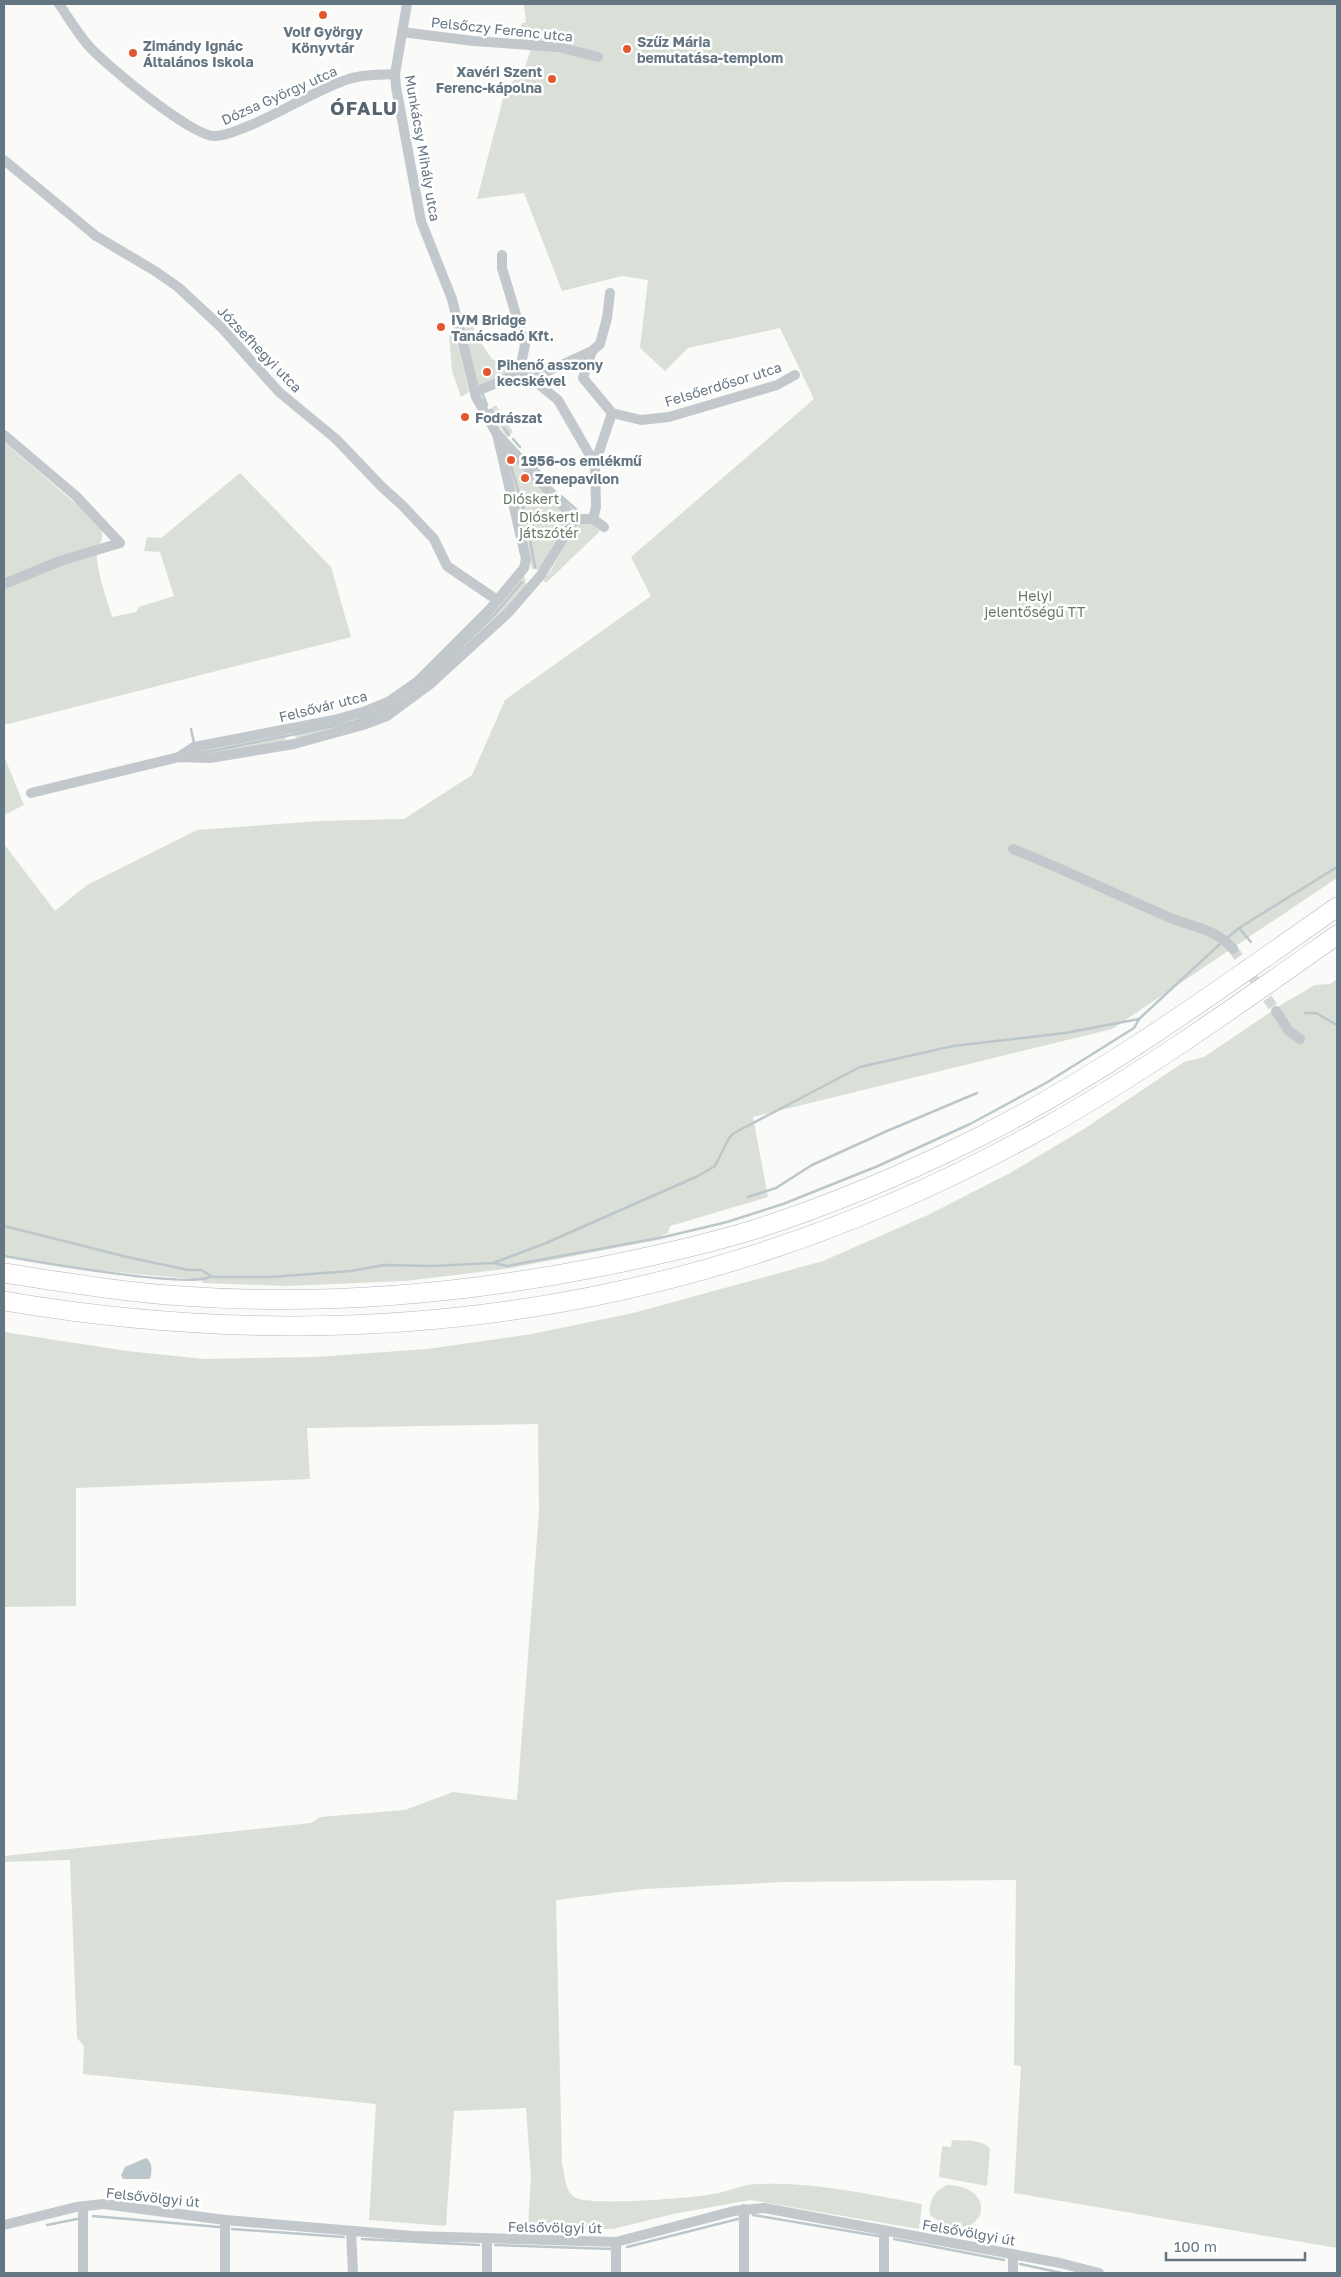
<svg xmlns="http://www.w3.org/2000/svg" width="1341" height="2277" font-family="'Golos Text',sans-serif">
  <rect width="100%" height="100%" fill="#fafaf8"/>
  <g fill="#dadfd7">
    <polygon points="524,4 1337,4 1337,878 1112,1029 753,1117 768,1197 670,1226 668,1233 661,1236 662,1239 505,1269 405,1281 287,1286 203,1283 201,1280 84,1269 4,1256 4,844 55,911 87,885 197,830 319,821 404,819 472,775 505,700 651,596 631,557 814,399 780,328 688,348 665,371 640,348 648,280 622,276 562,291 524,193 477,199 505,91 525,67 530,52 528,41 521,40 521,24 526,22"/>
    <polygon points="473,324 475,334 492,359 520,369 483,386 476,385 463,328"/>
    <polygon points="455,333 469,392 461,397 452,371 449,334"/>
    <polygon points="496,405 513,432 507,437 488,410"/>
    <path d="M4,442L97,522C110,540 95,543 97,559C99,579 107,599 112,617L136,612L139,607L174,596L160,552L144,551L147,537L161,538L240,473L331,567L351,637L4,725Z"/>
    <polygon points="503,447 563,509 568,519 539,570 532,569"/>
    <polygon points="581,522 592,524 600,531 546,583 543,580 550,572 576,525"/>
    <polygon points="520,576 525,577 526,587 505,610 400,705 375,718 299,739 294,736 294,731 387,705"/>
    <polygon points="285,733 287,737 283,742 201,755 193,753 194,749"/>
    <polygon points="4,756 24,805 4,815"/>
    <path d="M1337,979V2248L1014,2193L1021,2066L1014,2065L1016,1880L782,1882L644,1889L556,1900L562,2164C565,2175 565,2193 576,2198C593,2206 698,2198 719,2193C734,2189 745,2184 760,2184C815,2182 867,2194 922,2204L919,2229L750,2200L673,2214L613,2229L528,2228L531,2177L526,2108L454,2111L446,2226L369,2220L376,2104L83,2074L84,2046L77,2038L70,1860L4,1862V1856L311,1823L320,1817L405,1810L453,1792L517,1800L539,1512L538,1424L307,1428L310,1479L76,1488V1606L4,1607V1332L127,1351L204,1359L317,1357L427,1349L532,1334L633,1313L823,1261L928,1215L1010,1173L1084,1129L1184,1062L1204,1057L1284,1003L1315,985L1330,984Z"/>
    <path d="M952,2140C964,2141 983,2139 990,2149L987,2186L939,2177L942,2146L951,2147Z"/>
    <path d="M947,2185C1005,2186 982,2254 930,2215C928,2201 935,2190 947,2185Z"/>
  </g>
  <path fill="#bbc7cb" d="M146,2158C153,2162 152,2172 150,2179H123L121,2175L125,2167Z"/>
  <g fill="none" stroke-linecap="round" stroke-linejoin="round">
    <g stroke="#bbc7cb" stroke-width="2.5">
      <polyline points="483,395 487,405"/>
      <polyline points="491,410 500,423"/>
      <polyline points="504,428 509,435"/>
      <polyline points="513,439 520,447"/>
      <polyline points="526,455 531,461"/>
      <polyline points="511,466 526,517 535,567"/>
      <polyline points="535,466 545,478"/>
      <polyline points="561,496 578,511"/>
      <polyline points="425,681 495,614 522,582"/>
      <polyline points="191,729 194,743"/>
      <polyline points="196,750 198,753 212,751 354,722 389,708 397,703"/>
      <polyline points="1239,928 1337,867"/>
      <polyline points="1227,938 1239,928 1251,942"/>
      <polyline points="1305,1013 1316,1013 1337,1025"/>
      <polyline points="748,1197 776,1188 812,1165 887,1131 977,1093"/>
      <polyline points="4,1226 127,1257 188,1270 201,1270 213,1277 270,1277 351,1271 384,1265 433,1266 493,1263 546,1243 698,1176 715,1166 729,1138 734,1133 860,1067 953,1046 1065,1033 1139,1019"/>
      <path d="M4,1256C32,1261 197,1290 211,1276"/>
      <polyline points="494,1263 507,1266 664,1237 727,1222 783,1204 878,1166 970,1124 1046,1083 1134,1028 1139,1019 1221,943"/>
      <polyline points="753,2215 878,2236"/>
      <polyline points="93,2216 219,2227"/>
      <polyline points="47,2225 77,2219"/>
      <polyline points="232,2229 344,2237"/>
      <polyline points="362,2239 479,2245"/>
      <polyline points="894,2239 1004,2260"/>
      <polyline points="495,2245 612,2249"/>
      <polyline points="627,2247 738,2219"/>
      <polyline points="1020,2264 1062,2273"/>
    </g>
    <polyline stroke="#d5d9db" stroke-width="10" stroke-dasharray="10 5" stroke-linecap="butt" points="1233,949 1276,1011"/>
    <g stroke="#b4b9bd" stroke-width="20">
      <g id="highway">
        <path d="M4,1273C63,1282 122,1292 182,1296C319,1306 454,1295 589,1269C645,1258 701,1246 756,1229C831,1205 904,1174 975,1139C1103,1075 1220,989 1337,907"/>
        <path d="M4,1301C370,1363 719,1310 1044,1128C1146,1071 1242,1002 1337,935"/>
      </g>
    </g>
    <g stroke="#c3c8cc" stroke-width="10">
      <path d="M59,4C68,17 77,32 87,44C103,63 192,137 215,136C227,136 240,129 251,125C282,112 311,93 343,81C360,74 377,75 395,74"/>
      <polyline points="407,4 395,74 396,87 421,221 452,299 476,397 497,434 575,519"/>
      <polyline points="402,32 473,41 558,47 598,57"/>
      <polyline points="4,160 96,236 155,271 178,287 221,327 279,392 336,439 382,487 403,506 434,539 447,566 497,600"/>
      <polyline points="502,255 502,268 525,345 520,369"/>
      <polyline points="610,293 607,318 600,344 592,351 583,378 612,413 641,420 669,417 777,385 795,375"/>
      <polyline points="520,369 558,400 595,464"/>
      <polyline points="531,379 592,351"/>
      <polyline points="475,392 504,380 520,369"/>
      <polyline points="4,435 76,496 120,543 60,561 4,584"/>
      <polyline points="575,519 593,519 604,527"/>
      <polyline points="593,519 596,507 595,464 612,413"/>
      <polyline points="179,757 194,747 334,720 366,711 388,702 418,681 490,609 524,568 526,559 497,434"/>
      <polyline points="31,793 179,757 210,758 294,744 363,725 387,716 429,685 508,613 541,575 575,519"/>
      <path d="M1013,849C1065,870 1115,894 1166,916C1190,927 1216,928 1233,949"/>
      <polyline points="1276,1011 1289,1031 1300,1039"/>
      <polyline points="83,2207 83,2273"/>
      <polyline points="225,2220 225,2273"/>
      <polyline points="4,2225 76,2207 104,2204 225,2220 413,2236 616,2242 734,2211 764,2208 1060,2263 1099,2273"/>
      <polyline points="351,2231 353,2273"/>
      <polyline points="884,2232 884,2273"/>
      <polyline points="487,2239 487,2273"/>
      <polyline points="616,2242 616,2273"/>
      <polyline points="1013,2254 1013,2273"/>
      <polyline points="744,2273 744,2209"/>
    </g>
    <use href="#highway" stroke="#fff" stroke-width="19"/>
  </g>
  <g fill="#e4572e" stroke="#fff" stroke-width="2">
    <circle cx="323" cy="15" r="5"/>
    <circle cx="627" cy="49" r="5"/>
    <circle cx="133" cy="53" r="5"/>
    <circle cx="552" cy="79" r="5"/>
    <circle cx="441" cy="327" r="5"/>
    <circle cx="487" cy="372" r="5"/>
    <circle cx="465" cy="417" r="5"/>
    <circle cx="511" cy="460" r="5"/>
    <circle cx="525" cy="478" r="5"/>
  </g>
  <g text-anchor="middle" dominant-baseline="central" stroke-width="5" stroke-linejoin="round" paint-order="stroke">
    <g font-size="14" fill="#657683" stroke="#fff">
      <text transform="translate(502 29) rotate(6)">Pelsőczy Ferenc utca</text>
      <text transform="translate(279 95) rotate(-24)">Dózsa György utca</text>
      <text transform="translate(423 148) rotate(80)">Munkácsy Mihály utca</text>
      <text transform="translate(260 349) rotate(46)">Józsefhegyi utca</text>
      <text transform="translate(723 384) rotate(-17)">Felsőerdősor utca</text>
      <text transform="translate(323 706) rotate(-14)">Felsővár utca</text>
      <text transform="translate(153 2197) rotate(6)">Felsővölgyi út</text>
      <text transform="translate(555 2227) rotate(1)">Felsővölgyi út</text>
      <text transform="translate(969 2232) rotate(10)">Felsővölgyi út</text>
    </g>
    <g font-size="14" font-weight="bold" fill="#657683" stroke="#fff" text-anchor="start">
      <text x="323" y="31" text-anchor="middle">Volf György<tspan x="323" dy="16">Könyvtár</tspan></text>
      <text x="637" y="41">Szűz Mária<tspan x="637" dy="16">bemutatása-templom</tspan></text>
      <text x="143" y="45">Zimándy Ignác<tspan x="143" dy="16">Általános Iskola</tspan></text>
      <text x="542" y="71" text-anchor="end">Xavéri Szent<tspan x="542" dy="16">Ferenc-kápolna</tspan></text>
      <text x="451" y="319">IVM Bridge<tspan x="451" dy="16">Tanácsadó Kft.</tspan></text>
      <text x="497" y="364">Pihenő asszony<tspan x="497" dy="16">kecskével</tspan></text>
      <text x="475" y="417">Fodrászat</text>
      <text x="521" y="460">1956-os emlékmű</text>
      <text x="535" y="478">Zenepavilon</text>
    </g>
    <g font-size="14" fill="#687a64" stroke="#fff">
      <text x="531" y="498">Dióskert</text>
      <text x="549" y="516">Dióskerti<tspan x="549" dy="16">játszótér</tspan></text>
      <text x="1035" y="595">Helyi<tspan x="1035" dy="16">jelentőségű TT</tspan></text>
    </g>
    <g font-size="19" font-weight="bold" letter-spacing="1" fill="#57646e" stroke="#fff">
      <text x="364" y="107">ÓFALU</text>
    </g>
  </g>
  <rect width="1341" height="2277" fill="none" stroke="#657683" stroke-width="10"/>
  <path d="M1166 2252v8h139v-8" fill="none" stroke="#657683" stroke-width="2.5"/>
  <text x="1174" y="2252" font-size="15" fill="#657683" stroke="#ffffff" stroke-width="4" paint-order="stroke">100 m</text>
</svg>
